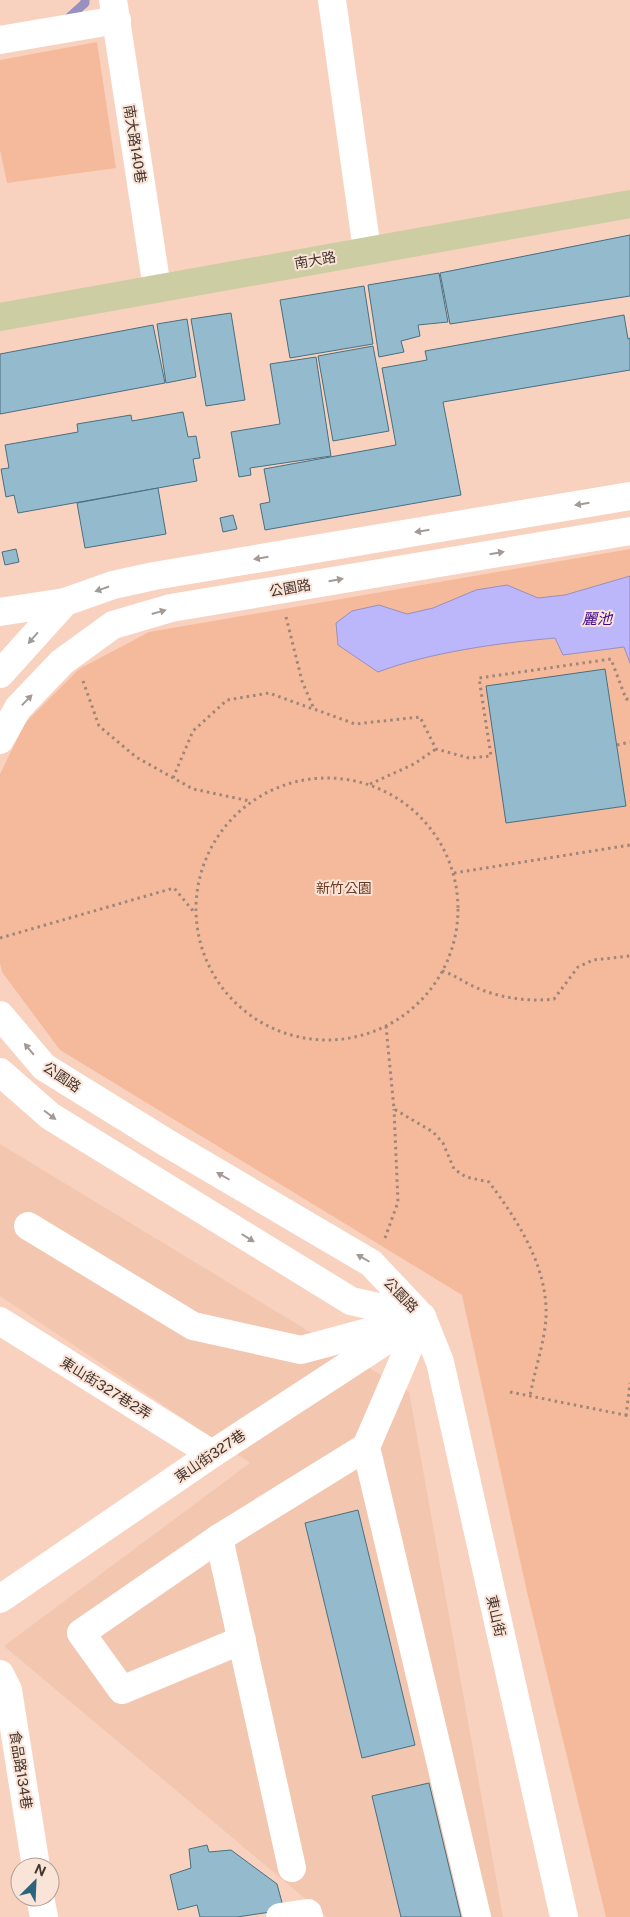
<svg xmlns="http://www.w3.org/2000/svg" width="630" height="1917" font-family="'Public Sans','Noto Sans TC',sans-serif">
  <rect width="100%" height="100%" fill="#f8d2bf"/>
  <polygon fill="#f2c6af" points="0,1144 409,1392 503,1917 327,1917 4,1646 250,1463 0,1296"/>
  <g fill="#f5ba9c">
    <polygon points="97,42 116,168 7,183 0,150 0,60"/>
    <polygon points="630,549 630,1917 606,1917 527,1592 462,1295 60,1050 2,972 0,963 0,774 25,723 79,669 149,632"/>
  </g>
  <path fill="#bcb6fb" stroke="#9890be" d="M630,576V663L624,647L563,655L555,638C499,643 431,652 378,672L338,645L336,623L352,611L379,605L407,614L433,608L476,590L507,585L538,598L565,595Z"/>
  <g fill="none" stroke-linecap="round" stroke-linejoin="round">
    <polyline stroke="#9890be" stroke-width="9" points="65,21 85,3 85,0"/>
  </g>
  <g fill="#93bbcd" stroke="#496f80">
    <polygon points="630,235 630,296 450,324 440,273"/>
    <polygon points="439,273 448,322 418,325 420,336 401,341 404,352 379,357 368,285"/>
    <polygon points="364,286 373,344 290,358 280,300"/>
    <polygon points="231,313 245,400 206,406 191,319"/>
    <polygon points="624,315 628,339 630,338 630,370 443,402 461,495 265,530 260,504 270,502 264,469 396,445 382,368 427,360 425,351"/>
    <polygon points="187,319 196,377 166,383 157,324"/>
    <polygon points="153,325 165,383 0,414 0,354"/>
    <polygon points="373,346 389,431 333,441 318,356"/>
    <polygon points="316,357 331,456 250,468 251,475 239,477 231,432 280,424 270,364"/>
    <polygon points="183,412 188,437 196,436 200,458 193,459 197,481 18,513 14,495 6,497 1,469 9,468 5,445 78,432 77,424 131,415 132,421"/>
    <polygon points="158,488 166,534 85,548 77,503"/>
    <polygon points="233,515 237,529 223,532 220,518"/>
    <polygon points="16,549 19,562 5,565 2,552"/>
    <polygon points="605,669 626,806 506,823 486,686"/>
    <polygon points="358,1510 415,1745 362,1758 305,1523"/>
    <polygon points="429,1783 461,1917 401,1917 372,1796"/>
    <polygon points="207,1845 209,1852 231,1850 277,1884 284,1910 237,1917 200,1917 197,1905 178,1910 170,1875 191,1868 189,1849"/>
  </g>
  <g fill="none" stroke-linecap="round" stroke-linejoin="round">
    <g stroke="#a08678" stroke-width="3" stroke-dasharray="2.5 4" stroke-linecap="butt">
      <polyline points="286,617 302,681 314,709 355,724 420,717 436,749 469,758 491,756 479,678 611,659 626,699 630,699"/>
      <polyline points="83,681 99,726 136,757 193,789 250,801"/>
      <polyline points="617,745 630,742"/>
      <circle cx="327" cy="909" r="131"/>
      <polyline points="173,778 193,731 227,700 269,693 313,709"/>
      <polyline points="370,784 414,764 436,749"/>
      <polyline points="454,873 630,845"/>
      <polyline points="0,938 174,888 194,912"/>
      <path d="M442,971C455,975 465,983 477,988C501,998 528,1002 554,999L578,967L593,960L630,956"/>
      <path d="M386,1026L394,1109L433,1132L443,1143L454,1169L466,1177L489,1182C518,1221 548,1267 546,1317C545,1340 534,1373 530,1396"/>
      <polyline points="385,1238 398,1202 394,1109"/>
      <polyline points="510,1392 630,1416"/>
      <polyline points="626,1416 630,1383"/>
    </g>
    <g stroke="#fff" stroke-width="28">
      <polyline points="113,0 157,288"/>
      <polyline points="332,0 367,250"/>
      <polyline points="0,40 117,20"/>
      <polyline points="0,612 65,602"/>
      <polyline points="0,674 65,602 113,585 154,576 630,496"/>
      <polyline points="0,740 18,708 62,662 113,625 171,608 630,531"/>
      <polyline points="0,1015 44,1067 167,1143 371,1263 422,1317 440,1362 564,1917"/>
      <polyline points="0,1072 50,1116 351,1301 422,1317"/>
      <polyline points="28,1226 193,1326 301,1350 394,1325"/>
      <polyline points="0,1321 212,1454"/>
      <polyline points="366,1447 477,1917"/>
      <polyline points="219,1538 81,1633 122,1690 242,1640"/>
      <polyline points="0,1599 212,1454 422,1317"/>
      <polyline points="0,1674 8,1690 36,1867"/>
      <polyline points="292,1868 219,1538 366,1447 422,1317"/>
      <polyline points="40,1897 44,1917"/>
      <polyline points="280,1917 308,1913 309,1917"/>
    </g>
    <polyline stroke="#cdcda3" stroke-width="28" points="0,317 630,204"/>
  </g>
  <defs><path id="oneway-solid" d="M-6-.8H1V-3.2L6.5 0L1 3.2V.8H-6Z" transform="scale(1.25)"/></defs>
  <g fill="#a29a96">
    <use href="#oneway-solid" transform="translate(582 504) rotate(171)"/>
    <use href="#oneway-solid" transform="translate(422 531) rotate(171)"/>
    <use href="#oneway-solid" transform="translate(497 553) rotate(-10)"/>
    <use href="#oneway-solid" transform="translate(261 558) rotate(171)"/>
    <use href="#oneway-solid" transform="translate(336 580) rotate(-10)"/>
    <use href="#oneway-solid" transform="translate(102 589) rotate(161)"/>
    <use href="#oneway-solid" transform="translate(159 612) rotate(-16)"/>
    <use href="#oneway-solid" transform="translate(33 638) rotate(131)"/>
    <use href="#oneway-solid" transform="translate(27 700) rotate(-46)"/>
    <use href="#oneway-solid" transform="translate(29 1049) rotate(-130)"/>
    <use href="#oneway-solid" transform="translate(50 1115) rotate(37)"/>
    <use href="#oneway-solid" transform="translate(223 1176) rotate(-150)"/>
    <use href="#oneway-solid" transform="translate(248 1238) rotate(32)"/>
    <use href="#oneway-solid" transform="translate(363 1258) rotate(-150)"/>
  </g>
  <g text-anchor="middle" dominant-baseline="central" stroke-width="4" stroke-linejoin="round" paint-order="stroke">
    <g font-size="14" fill="#45362e" stroke="#fae3d7">
      <text transform="translate(135 144) rotate(81)">南大路140巷</text>
      <text transform="translate(315 260) rotate(-10)">南大路</text>
      <text transform="translate(290 588) rotate(-10)">公園路</text>
      <text transform="translate(62 1077) rotate(34)">公園路</text>
      <text transform="translate(401 1295) rotate(46)">公園路</text>
      <text transform="translate(106 1388) rotate(32)">東山街327巷2弄</text>
      <text transform="translate(210 1456) rotate(-34)">東山街327巷</text>
      <text transform="translate(496 1616) rotate(77)">東山街</text>
      <text transform="translate(21 1770) rotate(81)">食品路134巷</text>
    </g>
    <g font-size="14" fill="#693a20" stroke="#fae3d7">
      <text x="344" y="888">新竹公園</text>
    </g>
    <g font-size="15" font-style="italic" fill="#3e0894" stroke="#fae3d7">
      <text x="597" y="618">麗池</text>
    </g>
  </g>
  <g transform="translate(35 1882) rotate(24)"><circle r="24" fill="#fae3d7" stroke="#b29e93"/>
  <path d="M0-4L9 19L0 12L-9 19Z" fill="#2a657d"/>
  <text y="-8" font-size="14" font-weight="bold" text-anchor="middle" fill="#45362e">N</text>
  </g>
</svg>
